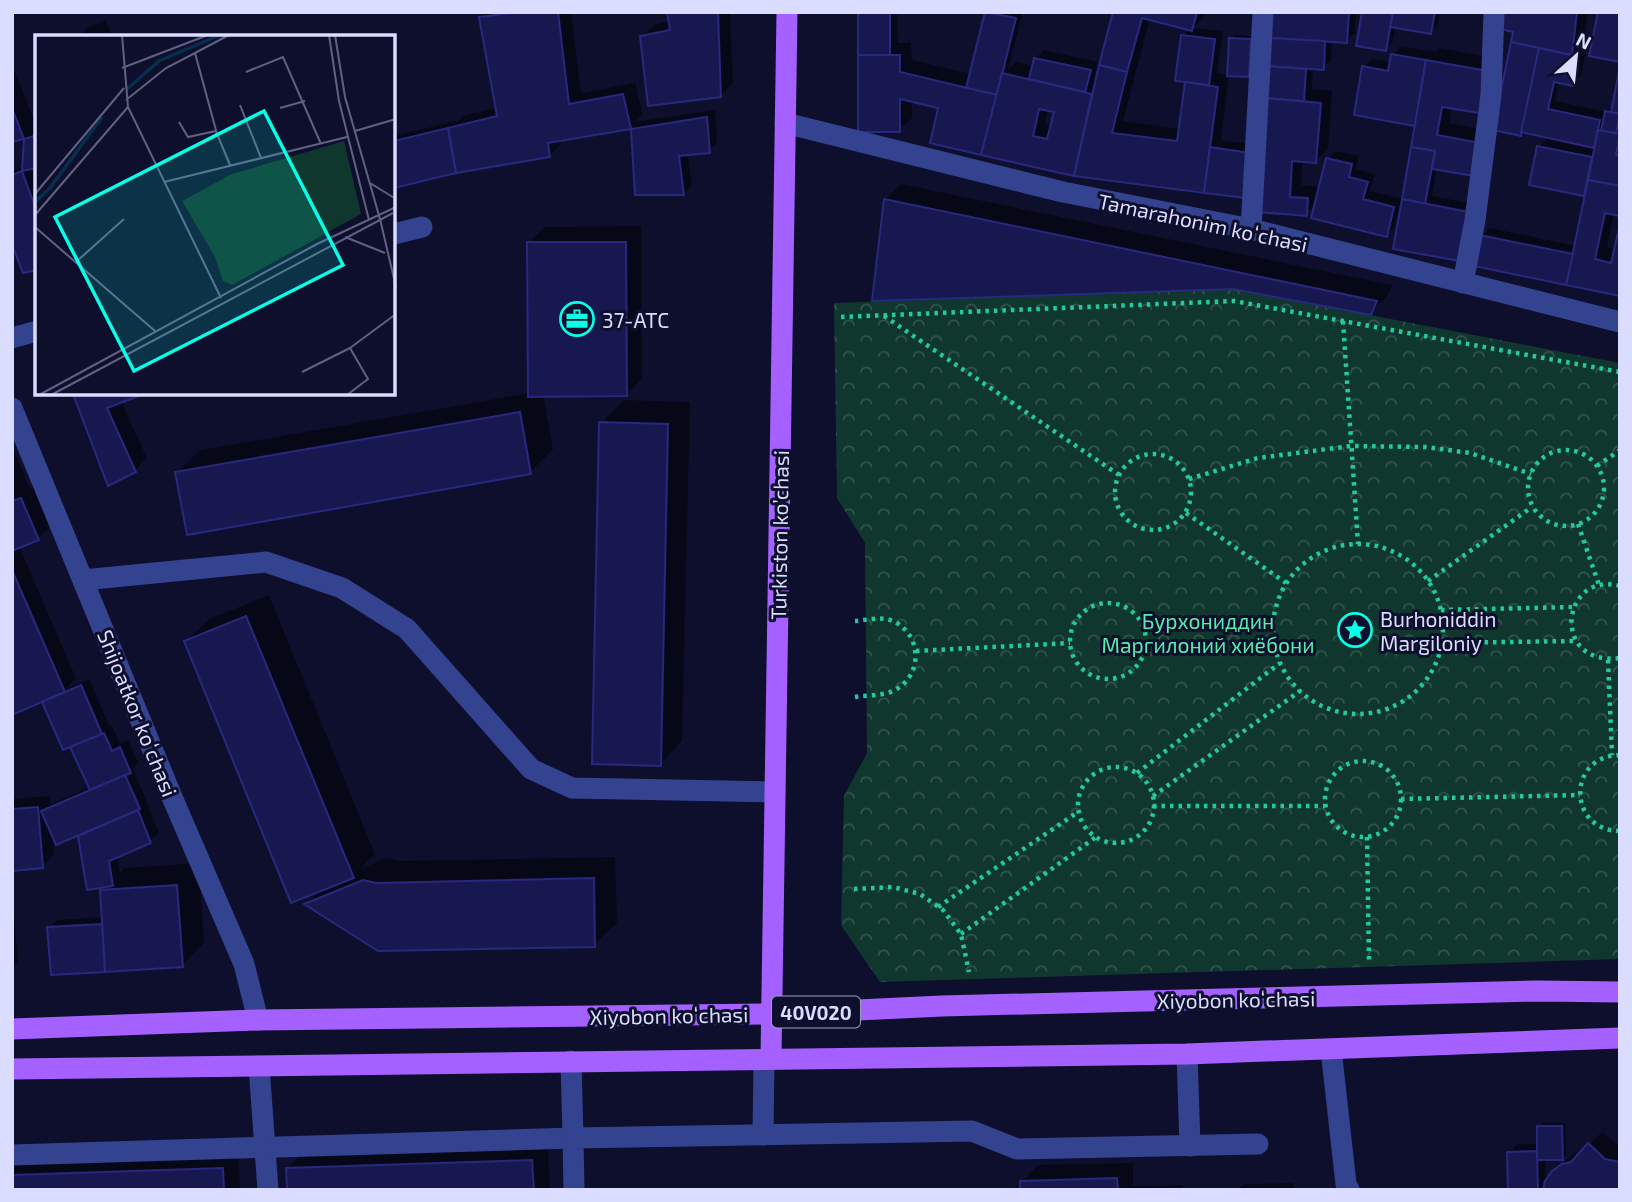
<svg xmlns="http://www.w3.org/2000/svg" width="1632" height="1202" font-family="'Exo 2',sans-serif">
  <defs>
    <pattern id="park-crowns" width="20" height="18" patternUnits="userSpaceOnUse" patternTransform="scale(1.75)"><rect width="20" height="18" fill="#10372e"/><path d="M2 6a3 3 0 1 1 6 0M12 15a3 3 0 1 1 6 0" fill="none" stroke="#32544d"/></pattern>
  </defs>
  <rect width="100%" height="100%" fill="#0e0f2c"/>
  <polygon fill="url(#park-crowns)" points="1233,289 1620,363 1620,959 880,982 841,925 844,796 867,753 865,543 837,498 834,303"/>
  <g fill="#0007" fill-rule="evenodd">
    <polygon points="487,12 571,12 581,93 635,83 643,115 635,122 715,110 717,143 709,151 687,153 692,185 684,193 636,193 633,127 561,139 562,143 549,156 458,171 394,186 394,136 456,121 456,123 463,116 497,107 481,18"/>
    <polygon points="668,12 730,12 733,83 720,96 641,37 654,25 670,21"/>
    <path d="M860,12H897L898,43H911L912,60L971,74L987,12H1023L1008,69L1016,62L1034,66L1036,58L1044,50L1098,62L1094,80H1098L1115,12H1205L1204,17L1193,28L1223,31L1217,73L1229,75L1231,38L1235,35L1254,36L1229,74L1221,140L1258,145L1245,196L1074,174L941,107L912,100V118L899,130ZM1150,18L1190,29L1183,36L1187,81L1180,129L1123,121ZM1048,109L1056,110L1052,125L1045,124Z"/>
    <polygon points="1272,12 1356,12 1355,33 1346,41 1332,40 1331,60 1323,68 1313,67 1312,89 1332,91 1328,149 1315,161 1303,160 1301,185 1321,187 1328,159 1336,151 1359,156 1356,169 1375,174 1370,191 1404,199 1417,124 1364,67 1372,59 1392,62 1393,55 1401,46 1436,52 1441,48 1499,59 1452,106 1449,123 1491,131 1437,168 1432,196 1476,204 1468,251 1399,209 1394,227 1386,235 1316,204 1306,214 1259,210"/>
    <polygon points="1364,12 1440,12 1438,24 1430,33 1396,26 1393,41 1385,49"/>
    <polygon points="1500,12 1588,12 1584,41 1578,47 1586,49 1581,76 1573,85 1559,81 1555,101 1606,112 1610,108 1613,109 1620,75 1620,214 1614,213 1607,247 1616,249 1620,294 1482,236 1490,228 1576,246 1588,191 1584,195 1539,146 1549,136 1495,129 1516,30"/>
    <polygon points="106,20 112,37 78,37 87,28"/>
    <polygon points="12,64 37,128 37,166 31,167 37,183 37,269 12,241 12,171 24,167 25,137 12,140"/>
    <polygon points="901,184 1392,285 1387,297 1370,313 885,200"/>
    <polygon points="641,226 642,378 626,395 543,395 553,450 530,472 177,473 200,450 530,393 528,243 545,227"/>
    <polygon points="75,394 142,394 121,401 147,458 135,471 109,483"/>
    <polygon points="624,400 690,402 682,741 660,764 601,423"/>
    <polygon points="12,447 30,488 33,487 51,526 38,538 19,546 76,678 67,688 89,679 110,727 112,726 120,744 128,740 138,763 133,768 159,833 150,841 117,855 120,873 124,868 199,863 204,943 182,966 52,973 49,928 57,920 103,917 102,891 108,885 89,888 79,833 53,835 54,854 42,867 12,869 12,799 50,796 51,804 90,787 71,745 64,748 43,700 12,713"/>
    <polygon points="269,595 375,854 360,869 386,858 400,861 615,857 617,923 594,945 307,903 321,889 186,642 209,619"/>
    <polygon points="12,890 18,962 12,968"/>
    <polygon points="1542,1123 1565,1123 1566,1155 1563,1158 1545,1159 1546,1183 1567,1159 1577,1152 1584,1150 1602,1132 1620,1147 1620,1190 1510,1190 1509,1153 1517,1144 1539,1144 1538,1127"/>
    <polygon points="548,1144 550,1190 289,1190 288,1168 304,1152"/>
    <polygon points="238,1152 240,1190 12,1190 12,1160"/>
    <polygon points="1133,1163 1133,1186 1183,1185 1183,1190 1022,1190 1022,1181 1038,1165"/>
    <polygon points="1293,1183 1293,1190 1238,1190 1244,1184"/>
  </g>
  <g fill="#181850" stroke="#28287e" stroke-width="2" fill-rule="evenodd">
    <polygon points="519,12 558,12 569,104 623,94 631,129 548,143 550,157 456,173 448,128 497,116 479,17"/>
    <polygon points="667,12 718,12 721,97 648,106 640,36 670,30"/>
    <rect x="858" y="12" width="32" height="43"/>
    <polygon points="985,12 1016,18 997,95 966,88"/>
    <polygon points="1113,12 1197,12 1192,31 1142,18 1127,72 1099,65"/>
    <polygon points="1270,12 1349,12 1347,43 1269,38"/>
    <polygon points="1362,12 1393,12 1386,51 1356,46"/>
    <polygon points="1393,12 1435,12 1431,34 1390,27"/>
    <polygon points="1498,12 1577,12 1572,55 1511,42 1513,32 1496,28"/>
    <polygon points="1598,12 1620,12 1620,62 1589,56"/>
    <polygon points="1181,35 1215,39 1209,85 1175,81"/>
    <polygon points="1229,38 1251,39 1249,77 1227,76"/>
    <polygon points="1269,38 1325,41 1324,70 1267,66"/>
    <polygon points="1511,42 1539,48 1521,136 1493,130"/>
    <polygon points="1539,48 1579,57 1573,86 1554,82 1548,109 1600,120 1594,148 1521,132"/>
    <polygon points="1391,54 1426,60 1415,126 1354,115 1362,66 1388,71"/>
    <polygon points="858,55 900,55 900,72 997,95 981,155 930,143 938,108 900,99 900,132 858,132"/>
    <polygon points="1034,58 1091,70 1085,92 1029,79"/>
    <polygon points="1426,60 1488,71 1480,113 1442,107 1437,135 1480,143 1474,176 1432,169 1435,151 1411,147"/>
    <polygon points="1099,65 1127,72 1112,133 1177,141 1185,82 1218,87 1204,193 1074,176"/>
    <polygon points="1267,66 1306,69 1304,101 1264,98"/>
    <polygon points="1620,66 1620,114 1611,112"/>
    <path d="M1002,73L1092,94L1074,176L981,155ZM1039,109L1054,112L1047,139L1033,136Z"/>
    <polygon points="1264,98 1321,103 1316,163 1292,161 1290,197 1308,198 1307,216 1257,212"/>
    <polygon points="12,108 24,139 12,142"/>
    <polygon points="1605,111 1620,114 1616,133 1601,131"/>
    <polygon points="707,117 710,153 679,156 684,195 635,195 631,129"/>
    <polygon points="448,128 456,173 394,188 394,141"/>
    <polygon points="1598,130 1620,134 1616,155 1620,155 1620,186 1588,180"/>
    <polygon points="37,135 37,168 22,171 24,139"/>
    <polygon points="1537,146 1592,157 1584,196 1529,185"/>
    <polygon points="1210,147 1251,153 1245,198 1204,193"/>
    <polygon points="1411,147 1435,151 1425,204 1402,199"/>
    <polygon points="1326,158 1352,164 1349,177 1368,182 1363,199 1394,207 1387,237 1311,218"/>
    <polygon points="22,171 37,212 37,270 23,273 12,245 12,175"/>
    <polygon points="1588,180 1620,186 1620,216 1605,213 1595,259 1611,263 1620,224 1620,296 1566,285"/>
    <polygon points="884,199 1377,301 1371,315 1233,289 872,301"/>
    <polygon points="1402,199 1469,212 1460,261 1393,249"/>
    <polygon points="1480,235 1573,254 1566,285 1474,266"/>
    <polygon points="527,242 626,242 627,396 528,397"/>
    <polygon points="73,394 144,394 107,408 136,472 108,486"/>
    <polygon points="520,412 531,474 187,535 175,472"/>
    <polygon points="599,422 668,424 661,766 592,764"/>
    <polygon points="21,498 39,540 12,551 12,501"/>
    <polygon points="12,570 65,692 12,715"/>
    <polygon points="246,616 354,878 291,903 184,641"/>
    <polygon points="81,685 102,734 63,750 42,702"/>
    <polygon points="104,733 112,751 120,747 131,773 90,790 70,747"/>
    <polygon points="125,775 140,809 56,845 41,811"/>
    <polygon points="38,807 43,868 12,871 12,809"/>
    <polygon points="138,810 151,843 109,861 113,886 87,890 78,836"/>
    <polygon points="594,878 595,947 378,951 304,904 363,880 376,883"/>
    <polygon points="177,885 183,967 105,972 100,890"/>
    <polygon points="102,924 105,972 51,975 47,927"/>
    <polygon points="1537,1126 1562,1126 1563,1160 1537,1160"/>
    <polygon points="1588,1143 1605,1159 1620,1162 1620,1190 1543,1190 1545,1181 1552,1171 1562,1164 1571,1162"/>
    <polygon points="1537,1151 1538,1190 1508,1190 1507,1152"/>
    <polygon points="532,1160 534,1190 287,1190 286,1168"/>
    <polygon points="223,1168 224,1190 12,1190 12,1175"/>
    <polygon points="1117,1178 1118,1190 1020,1190 1020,1181"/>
  </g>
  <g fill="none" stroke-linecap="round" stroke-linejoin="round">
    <g stroke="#23ca9f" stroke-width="4.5" stroke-dasharray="3.5 5" stroke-linecap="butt">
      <polyline points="884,316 1119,475"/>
      <polyline points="841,317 1234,301 1620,372"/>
      <polyline points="1343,321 1358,544"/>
      <circle cx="1566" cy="488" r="38"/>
      <circle cx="1153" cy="492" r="38"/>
      <polyline points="1597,466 1620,450"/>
      <polyline points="1189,479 1258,458 1351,446 1426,447 1470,453 1531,474"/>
      <polyline points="1186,513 1286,583"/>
      <polyline points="1578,524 1599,585"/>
      <circle cx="1358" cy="629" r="85"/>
      <polyline points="1428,581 1532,507"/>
      <path d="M1620,586C1561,570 1550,667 1620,658"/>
      <circle cx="1108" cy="641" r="38"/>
      <polyline points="1441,610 1574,607"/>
      <polyline points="1442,643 1576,641"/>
      <polyline points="916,651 1070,643"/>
      <polyline points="1608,660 1612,755"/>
      <path d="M855,697C867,695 882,696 893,691C923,677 923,635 893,621C881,616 868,620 855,621"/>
      <path d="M1620,755C1566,756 1568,831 1620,831"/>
      <circle cx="1363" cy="799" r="38"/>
      <circle cx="1116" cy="805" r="38"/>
      <polyline points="1137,773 1280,663"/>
      <polyline points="1153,796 1300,691"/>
      <polyline points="1401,799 1580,795"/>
      <polyline points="1153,806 1325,806"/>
      <polyline points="1367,837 1369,960"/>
      <polyline points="854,889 893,887 920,894 943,910 961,934 969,972"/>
      <polyline points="938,907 1078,812"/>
      <polyline points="961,934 1096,837"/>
    </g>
    <g stroke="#344390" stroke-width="21">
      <polyline points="785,123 1063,192 1251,229 1620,322"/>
      <polyline points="1251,229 1263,12"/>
      <polyline points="394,234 422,227"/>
      <polyline points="1463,283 1475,220 1491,95 1494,12"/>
      <polyline points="12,338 37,331"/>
      <polyline points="12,408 172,797 244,964 258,1020"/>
      <polyline points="83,580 266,562 342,588 407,629 531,769 572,788 775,792"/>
      <polyline points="1331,1049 1346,1184 1349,1190"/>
      <polyline points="1187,1054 1190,1146"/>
      <polyline points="259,1066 268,1190"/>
      <polyline points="763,1135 764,1059"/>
      <polyline points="12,1155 573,1138 571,1061"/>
      <polyline points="574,1190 573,1138 972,1131 1017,1149 1258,1144"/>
    </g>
    <g stroke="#a461ff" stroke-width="21">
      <polyline points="12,1029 258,1020 773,1014 942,1006 1538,991 1620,992"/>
      <polyline points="771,1058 787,12"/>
      <polyline points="12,1069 1187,1054 1620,1038"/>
    </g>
  </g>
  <defs>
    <g id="office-ring" transform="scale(1.75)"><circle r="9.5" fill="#0e0f2c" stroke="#06ffe6" stroke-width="1.5"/><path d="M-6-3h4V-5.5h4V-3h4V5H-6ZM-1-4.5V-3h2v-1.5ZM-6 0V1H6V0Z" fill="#06ffe6"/></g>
    <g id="sight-ring" transform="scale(1.75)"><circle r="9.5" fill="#0e0f2c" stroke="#06ffe6" stroke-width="1.5"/><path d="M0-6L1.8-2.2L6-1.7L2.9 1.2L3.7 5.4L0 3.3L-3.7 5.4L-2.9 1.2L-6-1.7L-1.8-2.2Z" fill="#06ffe6"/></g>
  </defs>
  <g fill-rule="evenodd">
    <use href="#office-ring" x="577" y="319"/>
    <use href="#sight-ring" x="1355" y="630"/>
  </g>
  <g text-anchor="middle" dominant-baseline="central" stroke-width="6" stroke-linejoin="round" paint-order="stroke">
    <rect fill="#0e0f2c" stroke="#9d9fc0" stroke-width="2" x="772" y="996.5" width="88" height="31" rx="5"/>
    <g font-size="19" font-weight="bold" fill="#daddff">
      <text x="816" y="1012">40V020</text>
    </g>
    <g font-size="21" fill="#daddff" stroke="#0e0f2c">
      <text transform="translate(1203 222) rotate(12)">Tamarahonim koʻchasi</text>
      <text transform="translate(779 535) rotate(-89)">Turkiston ko’chasi</text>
      <text transform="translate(138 713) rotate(68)">Shijoatkor koʻchasi</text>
      <text transform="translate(1236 999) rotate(-1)">Xiyobon koʻchasi</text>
      <text transform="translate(669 1015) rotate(-1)">Xiyobon koʻchasi</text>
    </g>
    <g font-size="21" fill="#daddff" stroke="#0e0f2c" text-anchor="start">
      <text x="602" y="319">37-АТС</text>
      <text x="1380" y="618">Burhoniddin<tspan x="1380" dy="24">Margiloniy</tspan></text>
    </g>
    <g font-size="21" fill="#58edaa" stroke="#0e0f2c">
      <text x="1208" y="620">Бурхониддин<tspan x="1208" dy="24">Маргилоний хиёбони</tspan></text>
    </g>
  </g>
  <g transform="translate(35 35)">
    <rect width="360" height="360" fill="#0e0f2c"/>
    <path d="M309,106L326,179L197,250L188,246L180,222L147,166L197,139Z" fill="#10372e"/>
    <path fill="none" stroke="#052e4f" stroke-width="3.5" d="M92,54L124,26L185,0M0,167L15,153L67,82"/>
    <path fill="none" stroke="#606180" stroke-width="2" d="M87,0L93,72L186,263M294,0L304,66L334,185M300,0L310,62L345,184M160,18L194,0M87,33L173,0M211,37L248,22L286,109M91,65L131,33L160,18L182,99L195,130M205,70L226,123M245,73L270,66M144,87L153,102L181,96M320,96L361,84M129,147L312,102M335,148L361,164M0,159L89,53M0,180L93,72M345,184L361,252M0,192L120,296M310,202L350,218M41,227L89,184M267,337L315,313M4,360L282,209L361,172M16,360L358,178M312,360L333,344L315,313L361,279"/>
    <path fill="#06ffe6" fill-opacity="0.15" stroke="#06ffe6" stroke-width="3.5" d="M229,76L308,230L99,336L20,182Z"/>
    <rect width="360" height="360" fill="none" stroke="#daddff" stroke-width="3.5"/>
  </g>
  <rect width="1632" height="1202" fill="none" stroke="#daddff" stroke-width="28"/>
  <g transform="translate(1576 56) rotate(27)" stroke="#0e0f2c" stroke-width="5" paint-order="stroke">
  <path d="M0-5L12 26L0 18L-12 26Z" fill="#daddff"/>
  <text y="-10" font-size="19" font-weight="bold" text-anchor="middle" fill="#daddff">N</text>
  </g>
</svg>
